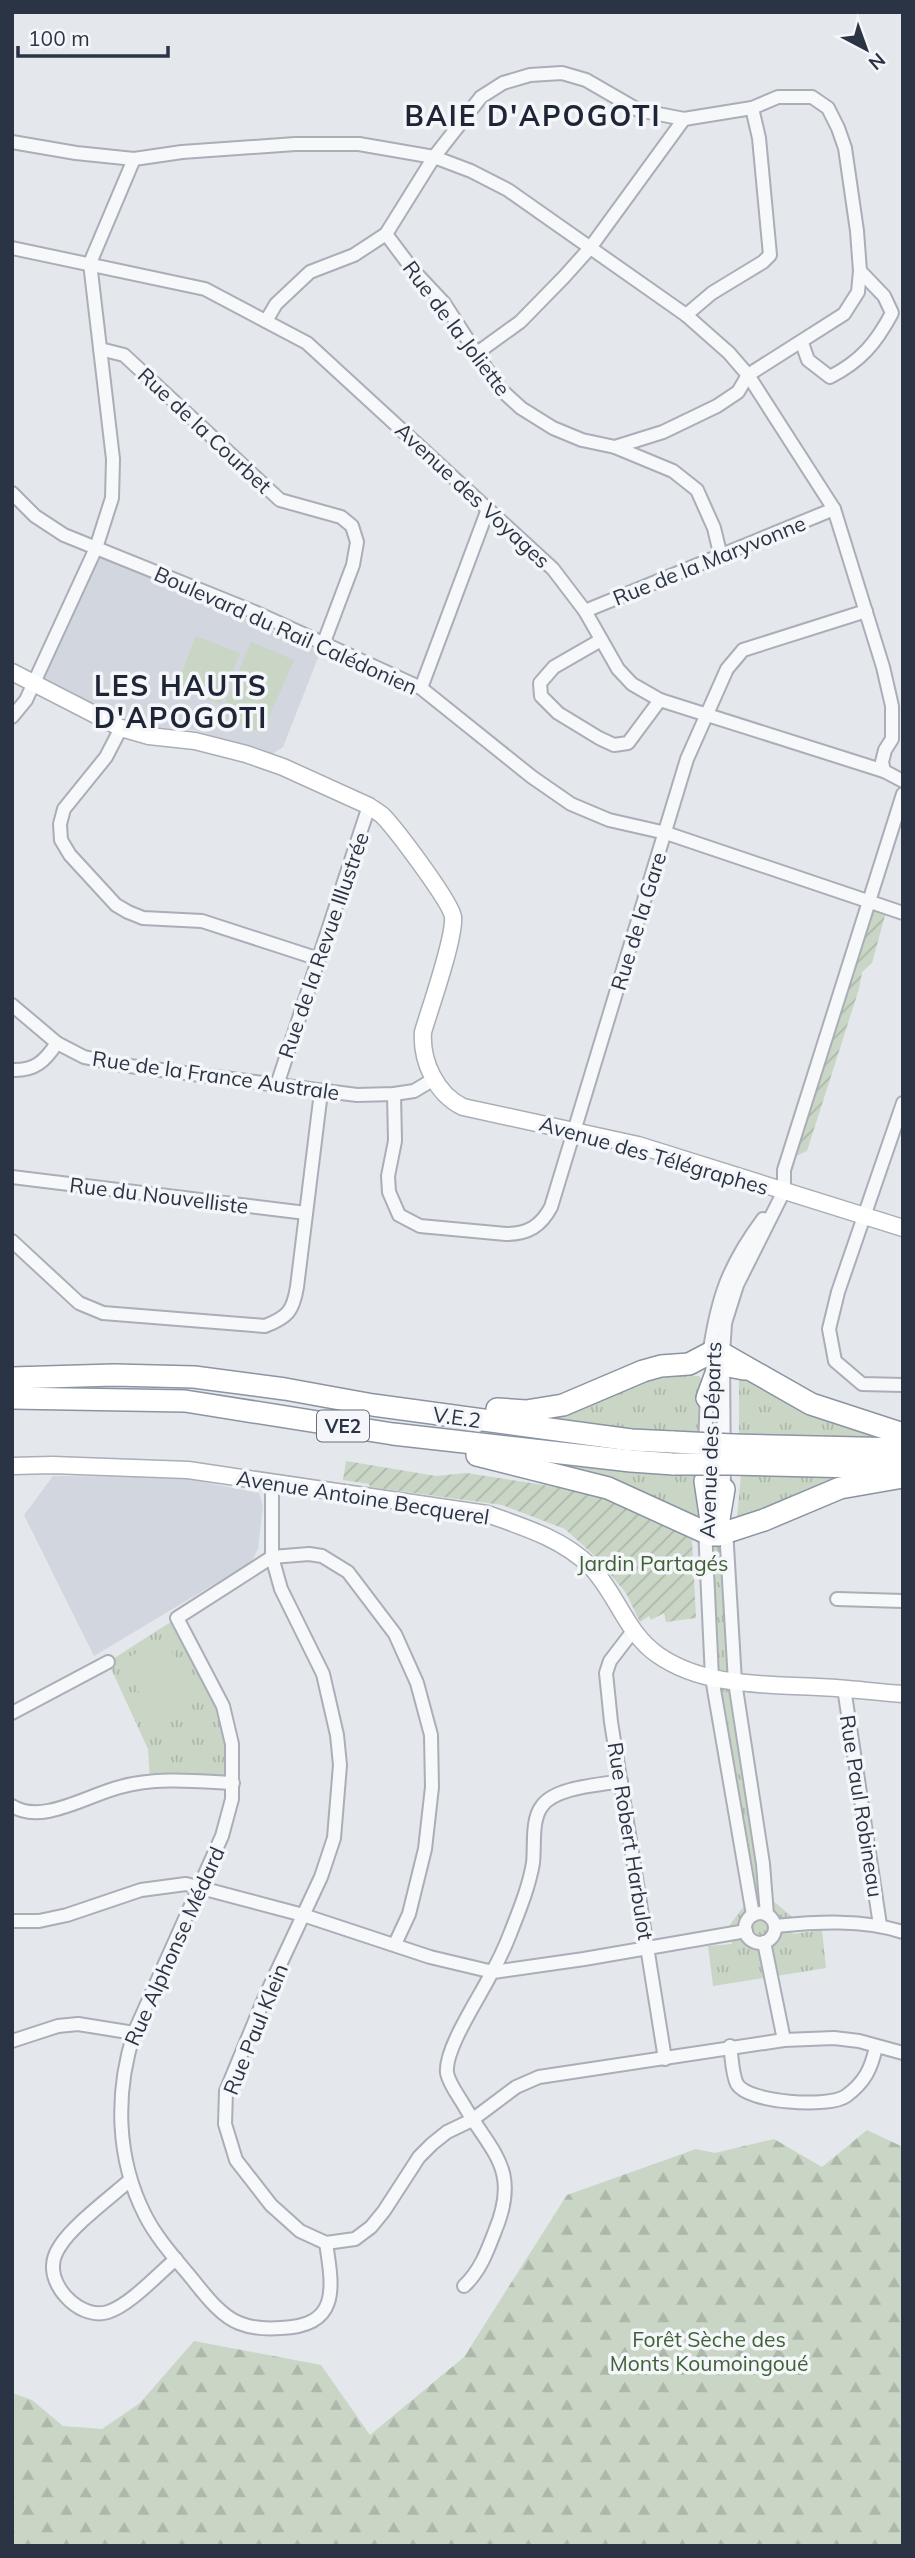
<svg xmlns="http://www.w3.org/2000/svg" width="915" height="2558" font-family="Mulish,sans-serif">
  <defs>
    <pattern id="grass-tufts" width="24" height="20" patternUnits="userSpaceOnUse" patternTransform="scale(1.75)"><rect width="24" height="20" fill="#c9d6c5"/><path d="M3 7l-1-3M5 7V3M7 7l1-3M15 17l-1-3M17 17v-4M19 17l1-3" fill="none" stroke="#adb8ab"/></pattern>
    <pattern id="forest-firs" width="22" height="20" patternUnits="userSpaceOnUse" patternTransform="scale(1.75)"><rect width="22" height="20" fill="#c9d6c5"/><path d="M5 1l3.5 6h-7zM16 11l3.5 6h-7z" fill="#adb8ab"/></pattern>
    <pattern id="garden-furrows" width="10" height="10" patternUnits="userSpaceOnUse" patternTransform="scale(1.75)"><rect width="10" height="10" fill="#c9d6c5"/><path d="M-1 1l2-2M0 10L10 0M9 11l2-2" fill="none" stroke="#adb8ab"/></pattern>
  </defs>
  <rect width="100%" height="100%" fill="#e4e7ec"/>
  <g fill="#d2d6de">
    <polygon points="97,556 321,650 283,747 269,756 195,730 140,726 59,692 39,681"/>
    <polygon points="53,1476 178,1477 259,1493 263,1506 258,1549 251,1562 94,1656 24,1515"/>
  </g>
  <g fill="url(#grass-tufts)">
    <polygon points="744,1375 893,1440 739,1437 739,1379"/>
    <polygon points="673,1376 699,1376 702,1379 700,1438 527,1420 559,1416 644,1382"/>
    <polygon points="543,1461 699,1471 701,1513 698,1519"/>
    <polygon points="864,1473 741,1520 737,1518 741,1474"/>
    <polygon points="726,1532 735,1682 770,1898 792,1917 793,1934 822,1930 826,1968 713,1986 708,1946 732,1944 729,1926 747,1902 712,1678 711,1535"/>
    <polygon points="177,1618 223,1706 233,1783 150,1781 148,1749 108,1662"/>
  </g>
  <polygon fill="url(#forest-firs)" points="867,2130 903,2147 903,2546 12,2546 12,2393 32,2400 63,2426 102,2429 140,2403 194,2341 321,2365 370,2435 464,2357 567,2195 696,2149 715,2153 774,2139 822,2167"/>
  <g fill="url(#garden-furrows)">
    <polygon points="868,903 887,908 872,963 862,972 859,989 807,1151 787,1160"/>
    <polygon points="346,1461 436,1476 466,1473 583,1491 627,1504 664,1523 692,1540 696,1618 666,1622 664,1613 651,1620 649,1616 640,1622 626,1593 597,1558 565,1529 502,1505 370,1487 369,1484 343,1480"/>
  </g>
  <g fill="#c9d6c5">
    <polygon points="196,636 240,653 220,704 176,687"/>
    <polygon points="251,642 294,660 262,733 220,715"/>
    <polygon points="164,1638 194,1693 152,1716 122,1661"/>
  </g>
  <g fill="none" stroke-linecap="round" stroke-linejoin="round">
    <g stroke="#a9aeb7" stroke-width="16">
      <g id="street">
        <polyline points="12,142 76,153 134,159 182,152 295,144 359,144 434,157 471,171 508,190 686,315 729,353 748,375 834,509 883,667 892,706 892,739 885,750 882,762 884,771"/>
        <polyline points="386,234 413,270 444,303 499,388 521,408 553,428 582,440 615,447 673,471 697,490 714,528 721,557"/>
        <polyline points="12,248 205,289 307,343 553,569 585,611 618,669 632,684 660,700 884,771 903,781"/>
        <polyline points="686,315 712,293 763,262 770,255 759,138 752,108"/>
        <polyline points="266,321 276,304 310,272 354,255 386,234 434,157 481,97 503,83 530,75 562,73 586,80 638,110 684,119 752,108 778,97 812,97 828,108 838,128 845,148 857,231 860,271 858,292 844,314 748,375 738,392 717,406 663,432 615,447"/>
        <path d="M802,343L808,360L830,377C861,361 876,343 892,313L884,296L860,271"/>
        <polyline points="100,349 124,355 280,500 341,517 352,526 357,542 353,565 324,642"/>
        <polyline points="477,353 520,322 564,277 590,248 684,119"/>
        <polyline points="12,493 35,516 64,535 257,613 421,688 532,777 571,804 609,820 666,833 903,913"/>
        <polyline points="585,611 834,509"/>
        <polyline points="601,640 554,667 540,683 541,696 558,713 599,738 614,745 628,743 660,700"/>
        <polyline points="421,688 488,509"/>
        <polyline points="12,717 26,700 96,548 112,498 113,459 90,263 134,159"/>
        <polyline points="121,728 106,757 64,809 60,824 61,840 70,855 116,905 128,912 143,918 202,921 319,959"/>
        <polyline points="12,1005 57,1043 84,1057 122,1065 357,1095 394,1094 414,1091 434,1079"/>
        <path d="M12,1070C35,1071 45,1061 57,1043"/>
        <polyline points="277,1085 369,806"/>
        <path d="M394,1094L395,1141L388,1176L389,1192L399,1215L420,1226L506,1234C528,1234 541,1226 551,1207L687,759L727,669L743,650L866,611"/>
        <polyline points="903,1103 838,1292 829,1329 835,1361 862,1384 903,1385"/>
        <polyline points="12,1177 306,1213"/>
        <path d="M12,1241L79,1303L103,1313L265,1326C288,1317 293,1311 297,1287L321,1092"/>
        <path d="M709,1356C717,1299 728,1266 763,1219"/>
        <polyline points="705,1447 707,1392"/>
        <polyline points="272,1482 272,1557 281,1589 323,1674 337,1735 340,1765 334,1838 321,1877 264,1999 226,2091 225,2124 236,2160 271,2205 300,2231 326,2243 355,2239 371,2227 384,2211 419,2157 432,2144 447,2132 472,2120 516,2087 539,2077 784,2040 834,2038 859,2041 903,2053"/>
        <polyline points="724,1493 723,1354 725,1323 737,1285 784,1191 784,1170 903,794"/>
        <polyline points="705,1528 712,1678 753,1915"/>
        <polyline points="726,1529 735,1682 763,1864 767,1915"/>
        <polyline points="837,1599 903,1601"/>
        <polyline points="633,1631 610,1661 606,1673 611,1722 665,2059"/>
        <polyline points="844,1688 880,1925"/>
        <polyline points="12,1713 108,1662"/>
        <path d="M12,1806C42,1825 88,1795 120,1787C156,1777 195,1781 233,1783"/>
        <circle cx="760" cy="1928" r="15"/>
        <polyline points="12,1921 39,1921 67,1915 141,1890 186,1884 303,1915 430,1957 493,1972 584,1959 746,1931"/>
        <path d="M775,1926C817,1922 862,1919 903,1932"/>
        <polyline points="764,1942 784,2040"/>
        <polyline points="12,2041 58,2026 78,2024 134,2033"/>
        <path d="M730,2046C732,2057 732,2074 737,2084C748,2103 829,2108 846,2096C865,2082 871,2069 876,2047"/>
        <path d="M130,2180C111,2197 73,2225 60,2246C56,2252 53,2259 53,2266C52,2291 83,2320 108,2312C130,2305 158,2274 176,2259"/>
        <path d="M326,2243C333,2288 340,2326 281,2328C268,2329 251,2328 239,2323C219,2315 203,2292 189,2275C174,2257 156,2237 145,2215C116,2158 115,2093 134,2033L222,1836L232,1799V1744L223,1706L177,1618L272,1557L309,1554L322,1556L348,1572L395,1634L417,1683L431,1735L432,1787L425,1849L409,1914L395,1944"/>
        <path d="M464,2286C480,2271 487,2252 495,2231C521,2168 491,2153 462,2102C457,2094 449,2083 447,2073C444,2049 481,1995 492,1972C499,1960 505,1947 510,1934C519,1911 529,1887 533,1863C535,1846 531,1820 542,1806C555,1787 600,1785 621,1781"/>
      </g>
    </g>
    <g stroke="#a9aeb7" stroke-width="19">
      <g id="secondary">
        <path d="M12,672L121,728L149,736L195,741L246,754L283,767L369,806C373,809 378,812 382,815C395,828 451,902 453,917C455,938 430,1008 423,1032C421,1061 436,1094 463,1107L638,1145L903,1228"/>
        <path d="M12,1466L52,1465L188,1470L487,1514C524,1527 563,1539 591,1567C617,1594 626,1633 658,1655C704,1687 764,1684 818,1687C846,1688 874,1692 903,1694"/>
      </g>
    </g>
    <g stroke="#8b94a3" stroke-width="24">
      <g id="highway">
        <polyline points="12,1378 114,1375 194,1377 285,1389 373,1405 631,1440 673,1442"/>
        <polyline points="12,1398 185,1401 393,1434 631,1461 674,1464"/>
        <polyline points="707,1398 718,1368 723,1365 744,1369"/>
        <polyline points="497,1409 526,1411 563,1405 643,1371 661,1366 689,1364 710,1353 723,1354 811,1404 903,1434"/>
        <polyline points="733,1445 903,1449"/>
        <polyline points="477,1455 608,1488 711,1535 718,1535 764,1520 840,1488 903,1477"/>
        <polyline points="733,1464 899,1468"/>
        <polyline points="705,1481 711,1521 726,1532"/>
        <polyline points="713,1527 719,1519 724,1489"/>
      </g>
    </g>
    <use href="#street" stroke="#f7f8fa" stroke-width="12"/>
    <use href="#secondary" stroke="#fff" stroke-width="16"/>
    <use href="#highway" stroke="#fff" stroke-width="21"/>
    <g stroke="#8b94a3" stroke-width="24" stroke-linecap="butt">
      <g id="highway-bridge">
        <polyline points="673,1442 733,1445"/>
        <polyline points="674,1464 733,1464"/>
      </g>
    </g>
    <use href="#highway-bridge" stroke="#fff" stroke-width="21"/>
  </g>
  <g text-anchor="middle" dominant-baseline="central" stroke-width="7" stroke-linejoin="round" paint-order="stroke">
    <rect fill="#f4f6f9" stroke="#676e7b" stroke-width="2" x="317" y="1410.5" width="52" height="31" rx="5"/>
    <g font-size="19" font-weight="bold" fill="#2b3445">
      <text x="343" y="1426">VE2</text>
    </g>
    <g font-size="21" fill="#2b3445" stroke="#f4f6f9">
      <text transform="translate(457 328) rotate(53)">Rue de la Joliette</text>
      <text transform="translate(205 430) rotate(43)">Rue de la Courbet</text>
      <text transform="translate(473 495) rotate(43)">Avenue des Voyages</text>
      <text transform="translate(709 560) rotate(-22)">Rue de la Maryvonne</text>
      <text transform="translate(286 630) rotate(24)">Boulevard du Rail Calédonien</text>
      <text transform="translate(638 921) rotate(-73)">Rue de la Gare</text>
      <text transform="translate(323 945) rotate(-71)">Rue de la Revue Illustrée</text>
      <text transform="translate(216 1075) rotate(8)">Rue de la France Australe</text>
      <text transform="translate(654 1155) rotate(16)">Avenue des Télégraphes</text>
      <text transform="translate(159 1195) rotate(7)">Rue du Nouvelliste</text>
      <text transform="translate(457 1417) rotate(8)">V.E.2</text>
      <text transform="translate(710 1440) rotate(-88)">Avenue des Départs</text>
      <text transform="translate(363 1497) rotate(9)">Avenue Antoine Becquerel</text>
      <text transform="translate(862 1806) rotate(81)">Rue Paul Robineau</text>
      <text transform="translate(631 1841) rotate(81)">Rue Robert Harbulot</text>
      <text transform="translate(174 1946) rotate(-66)">Rue Alphonse Médard</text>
      <text transform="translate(255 2029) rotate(-68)">Rue Paul Klein</text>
    </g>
    <g font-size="21" fill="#3f6138" stroke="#f4f6f9">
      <text x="653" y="1563">Jardin Partagés</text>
      <text x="709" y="2339">Forêt Sèche des<tspan x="709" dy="24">Monts Koumoingoué</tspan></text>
    </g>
    <g font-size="28" font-weight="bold" letter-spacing="2" fill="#1d2536" stroke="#f4f6f9">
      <text x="533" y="115">BAIE D'APOGOTI</text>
      <text x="181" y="685">LES HAUTS<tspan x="181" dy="32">D'APOGOTI</tspan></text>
    </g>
  </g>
  <rect width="915" height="2558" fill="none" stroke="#2b3445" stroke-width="28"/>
  <g transform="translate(866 49) rotate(139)" stroke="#f4f6f9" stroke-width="5" paint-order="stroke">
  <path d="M0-5L12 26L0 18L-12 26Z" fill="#2b3445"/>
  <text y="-10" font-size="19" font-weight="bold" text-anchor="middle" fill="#2b3445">N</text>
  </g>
  <path d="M18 46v10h150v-10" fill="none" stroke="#2b3445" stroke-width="3.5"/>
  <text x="28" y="46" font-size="21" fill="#2b3445" stroke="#f4f6f9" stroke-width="5" paint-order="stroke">100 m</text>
</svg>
